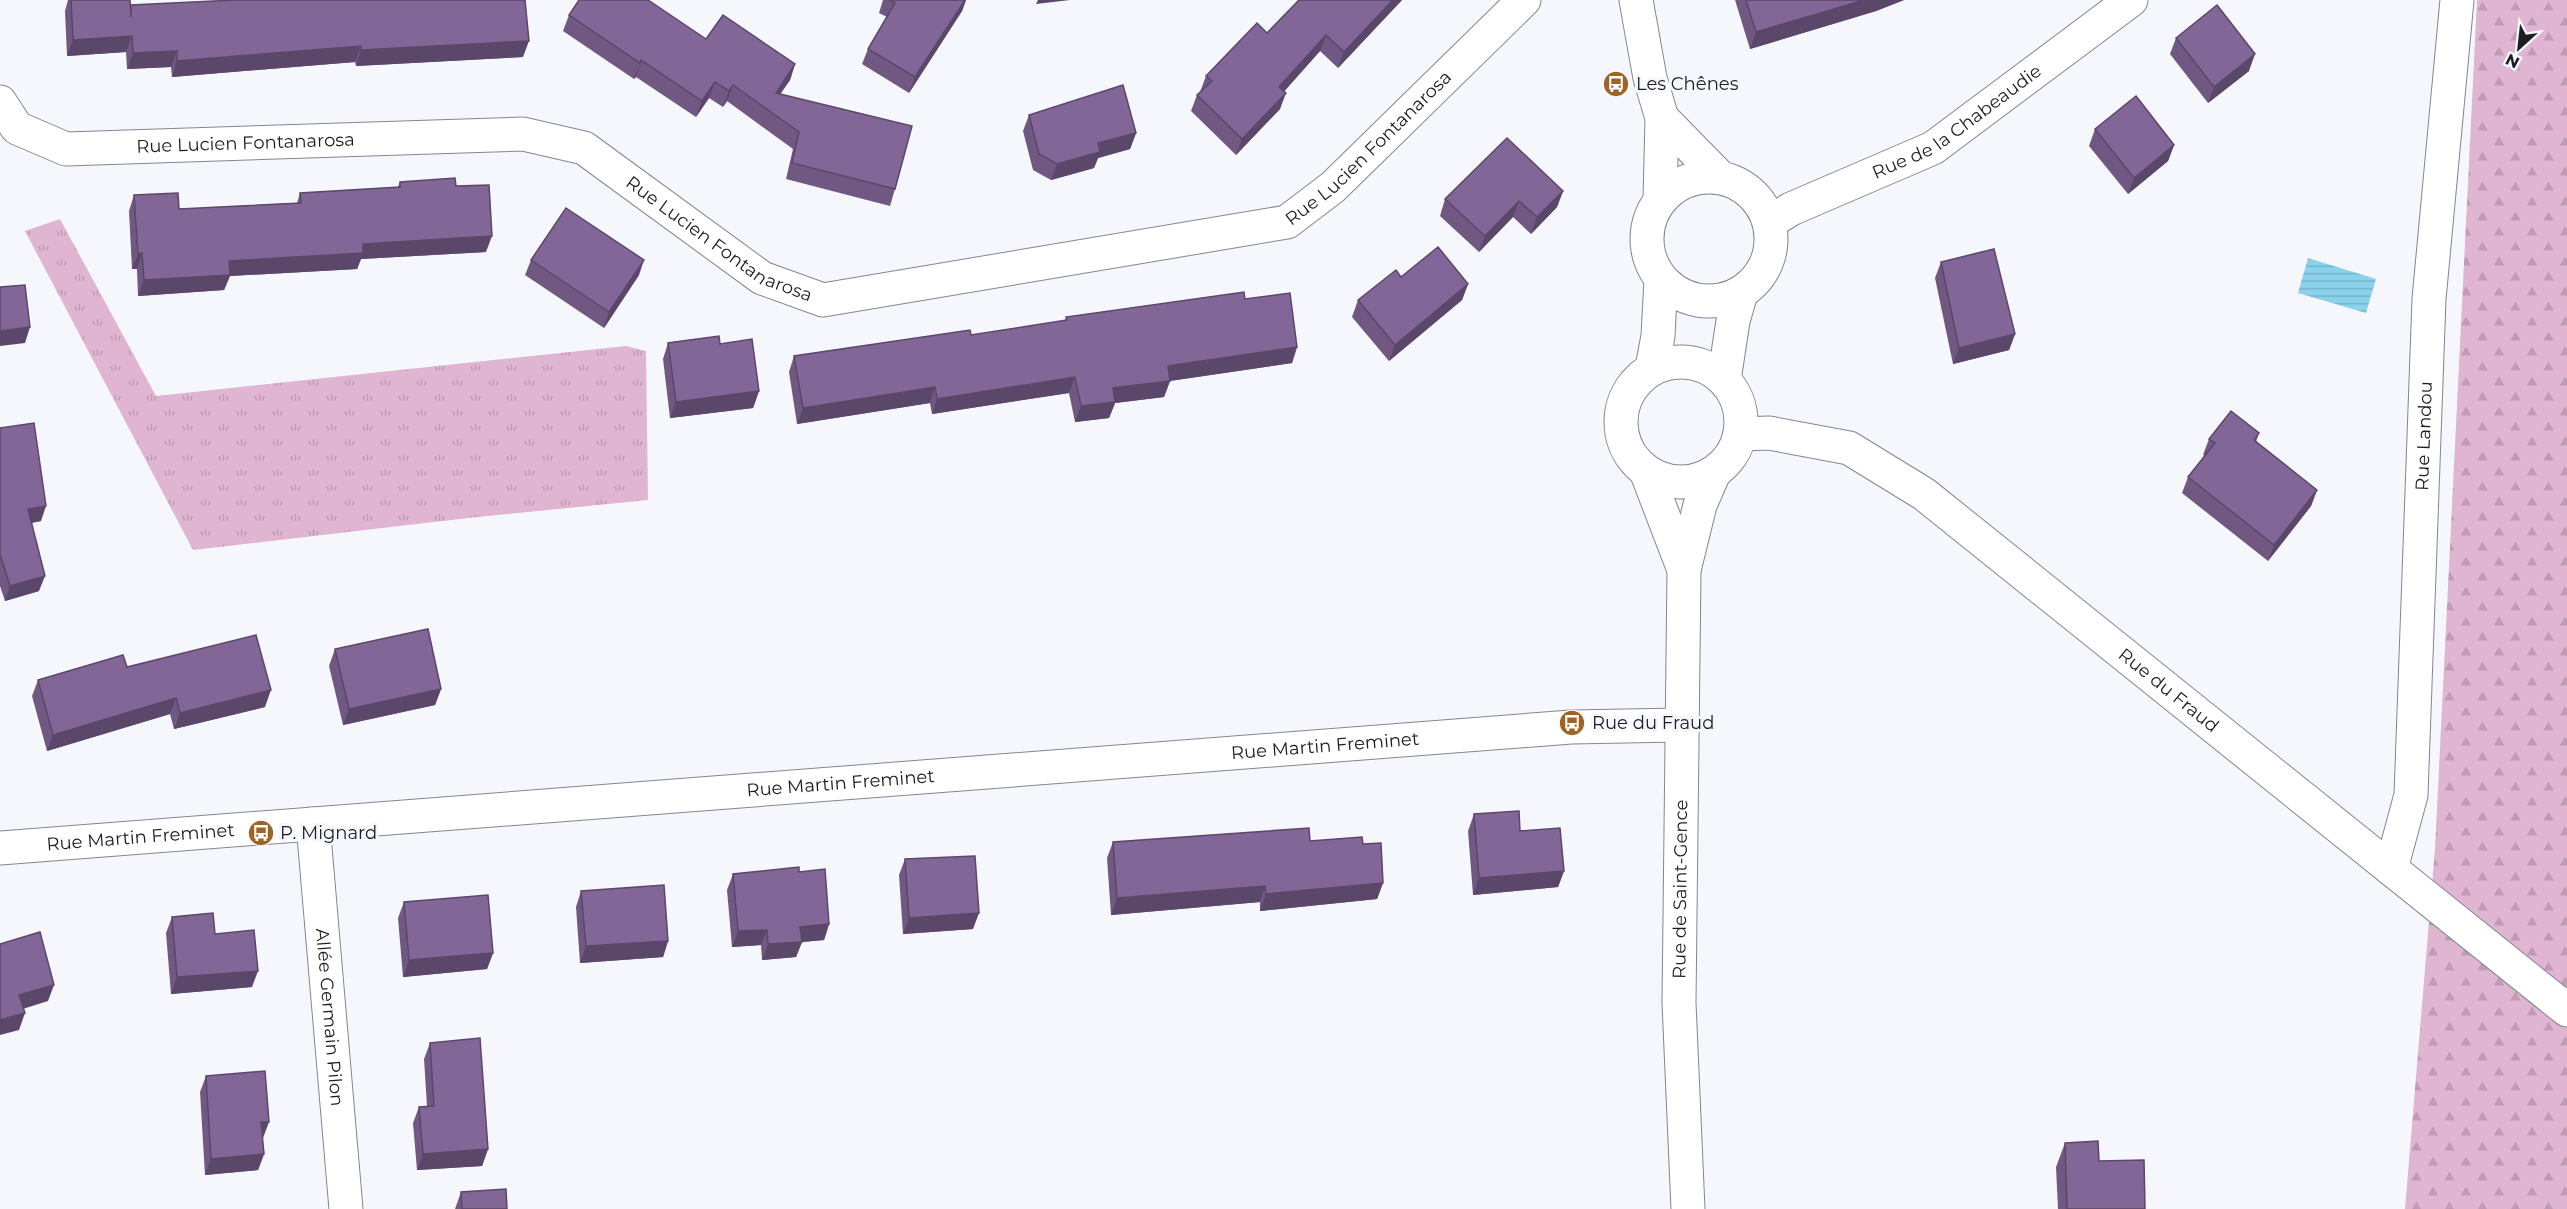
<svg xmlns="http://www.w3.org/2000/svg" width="2567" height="1209" font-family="Montserrat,sans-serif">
  <defs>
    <pattern id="forest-firs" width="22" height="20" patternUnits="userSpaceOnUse" patternTransform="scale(1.5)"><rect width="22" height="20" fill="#dfb5d2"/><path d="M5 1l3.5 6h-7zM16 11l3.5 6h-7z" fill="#bf9bb4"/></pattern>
    <pattern id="park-tufts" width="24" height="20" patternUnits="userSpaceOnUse" patternTransform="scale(1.5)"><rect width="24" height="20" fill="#dfb5d2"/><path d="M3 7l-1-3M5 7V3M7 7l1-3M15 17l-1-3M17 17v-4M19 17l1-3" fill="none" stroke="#bf9bb4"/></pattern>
    <pattern id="water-rules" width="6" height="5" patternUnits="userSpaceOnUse" patternTransform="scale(1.5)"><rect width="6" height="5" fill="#8ad2ec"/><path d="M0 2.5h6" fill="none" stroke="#76b4ca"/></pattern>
  </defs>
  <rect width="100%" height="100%" fill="#f6f7fd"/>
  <polygon fill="url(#forest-firs)" points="2477,0 2567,0 2567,1209 2405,1209 2435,849"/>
  <polygon fill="url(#park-tufts)" points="60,219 156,396 626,346 646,351 648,500 468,518 193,550 25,231"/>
  <polygon fill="url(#water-rules)" points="2308,258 2376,279 2366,313 2298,293"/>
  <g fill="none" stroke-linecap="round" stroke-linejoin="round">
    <g stroke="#848593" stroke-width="35">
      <g id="minor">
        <polyline points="1636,0 1650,78 1662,118 1660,199"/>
        <path id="s1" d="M0,102L17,128L66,149L523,134L584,148L762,278L823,300L1287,222L1333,187L1524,0"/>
        <polyline points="1662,118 1720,177"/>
        <circle cx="1709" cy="239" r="62"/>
        <path id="s2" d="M1770,222L1791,209L1933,148L2131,0"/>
        <circle cx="1681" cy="422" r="60"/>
        <polyline points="1652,368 1658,336 1661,279"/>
        <polyline points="1724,380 1733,321 1741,293"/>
        <path id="s3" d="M1740,434L1769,433L1849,448L1924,494L2567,1010"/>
        <polyline points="1646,471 1684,570"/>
        <path id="s4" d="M313,824L346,1209"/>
        <path id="s5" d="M0,848L1571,727L1681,725"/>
        <path id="s6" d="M2391,869L2411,795L2429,299L2457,0"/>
        <path id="s7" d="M1688,1209L1679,1003L1684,570L1700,505L1714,473"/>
      </g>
    </g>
    <use href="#minor" stroke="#fff" stroke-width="33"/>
  </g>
  <g fill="#705882">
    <polygon points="68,0 130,0 130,6 523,57 356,66 355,62 172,77 171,67 127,69 126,52 67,56 65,11"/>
    <polygon points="883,0 966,0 962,11 909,93 862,64 868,49 887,17 879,13"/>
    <polygon points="1402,0 1338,68 1320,51 1284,91 1280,109 1236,155 1191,111 1197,95 1200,92 1206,76 1267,33"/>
    <polygon points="1735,0 1904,0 1876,11 1750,49"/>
    <polygon points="569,15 706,39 795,64 790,80 780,94 895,189 890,206 786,179 793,149 727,101 723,107 709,98 696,117 636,77 634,79 563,31"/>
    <polygon points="2176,38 2249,71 2208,103 2170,54"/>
    <polygon points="1029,115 1136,133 1130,149 1098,158 1094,168 1051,180 1033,170 1023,131"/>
    <polygon points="2095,129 2174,145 2168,161 2128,194 2089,146"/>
    <polygon points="400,182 456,186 486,252 361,259 357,269 230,276 224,290 138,296 137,269 132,269 129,211 134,195 179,209 297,203 300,193 398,187"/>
    <polygon points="1563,191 1557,207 1531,234 1513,217 1479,252 1440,216 1445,199"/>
    <polygon points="531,260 639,275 604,328 525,275"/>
    <polygon points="1941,262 2015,334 2009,350 1953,364 1935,278"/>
    <polygon points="1468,284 1462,300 1389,361 1352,317 1358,300"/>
    <polygon points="1245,299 1297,347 1292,363 1170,381 1164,397 1115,403 1109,418 1075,422 1069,393 932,414 930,403 797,424 789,372 794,356 971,335 1065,321 1066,317"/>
    <polygon points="668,343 720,344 759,391 753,408 670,418 663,359"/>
    <polygon points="0,428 41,521 32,523 39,591 5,601 0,586"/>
    <polygon points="2259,433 2256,442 2317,490 2311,506 2268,561 2182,493 2188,477 2205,456 2203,455 2209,439"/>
    <polygon points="335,649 441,689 435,705 343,725 329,666"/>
    <polygon points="38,680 265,707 174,729 170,714 47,751 32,696"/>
    <polygon points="1474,814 1520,831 1564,871 1558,887 1473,895 1468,831"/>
    <polygon points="1310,841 1363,844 1383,883 1377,899 1260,911 1260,902 1111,915 1107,858 1113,842"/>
    <polygon points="905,859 973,929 903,934 899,875"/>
    <polygon points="799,872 829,924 824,940 802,942 796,957 762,960 761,945 732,947 727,890 733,874"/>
    <polygon points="581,891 668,941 663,957 580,963 576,907"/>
    <polygon points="404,902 493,953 487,969 403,977 398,918"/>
    <polygon points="172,917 215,934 252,987 171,994 166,933"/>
    <polygon points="430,1043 488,1149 482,1166 417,1170 413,1123 419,1107 427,1106 424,1059"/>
    <polygon points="206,1076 262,1138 264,1154 258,1170 205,1175 200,1092"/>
    <polygon points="2065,1143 2099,1161 2145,1209 2058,1209 2056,1167"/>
    <polygon points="461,1192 507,1209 455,1209"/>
  </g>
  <g fill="#5b476a">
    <polygon points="965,0 966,0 962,11 909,93 915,77"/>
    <polygon points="1038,0 1070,0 1036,4"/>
    <polygon points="1393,0 1402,0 1338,68 1344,52"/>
    <polygon points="1864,0 1904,0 1876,11 1750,49 1756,32"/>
    <polygon points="1326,35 1320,51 1274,103 1279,87"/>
    <polygon points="132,36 126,52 67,56 73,40"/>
    <polygon points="529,41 523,57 356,66 361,50"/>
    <polygon points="361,46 355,62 172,77 177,61"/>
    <polygon points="177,51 171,67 127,69 133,53"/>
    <polygon points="2255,54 2249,71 2208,103 2214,87"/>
    <polygon points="641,60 636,77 634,79 640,63"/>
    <polygon points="795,64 790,80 770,109 776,93"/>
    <polygon points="715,82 709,98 696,117 702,101"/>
    <polygon points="733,85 727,101 723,107 729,91"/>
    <polygon points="1286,93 1280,109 1236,155 1242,139"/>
    <polygon points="1136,133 1130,149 1098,158 1094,168 1051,180 1057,164 1098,143"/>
    <polygon points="2174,145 2168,161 2128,194 2134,178"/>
    <polygon points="1563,191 1557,207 1531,234 1537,217"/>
    <polygon points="1519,201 1513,217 1479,252 1485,236"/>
    <polygon points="492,236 486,252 361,259 357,269 230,276 224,290 138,296 144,280 229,261 363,244"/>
    <polygon points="142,253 137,269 132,269 138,254"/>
    <polygon points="644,260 639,275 604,328 609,312"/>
    <polygon points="1468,284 1462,300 1389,361 1395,345"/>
    <polygon points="30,327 25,343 0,346 0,331"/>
    <polygon points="2015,334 2009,350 1953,364 1959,348"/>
    <polygon points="1297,347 1292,363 1162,382 1168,366"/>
    <polygon points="1075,377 1069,393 932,414 937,399"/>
    <polygon points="1170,381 1164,397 1115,403 1109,418 1075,422 1081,406 1113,388"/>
    <polygon points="935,387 930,403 797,424 803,408"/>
    <polygon points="759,391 753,408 670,418 676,402"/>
    <polygon points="2317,490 2311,506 2268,561 2274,545"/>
    <polygon points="46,506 41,521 23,524 28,509"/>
    <polygon points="45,576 39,591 5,601 10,586"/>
    <polygon points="441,689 435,705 343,725 349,709"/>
    <polygon points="271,690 265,707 174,729 180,713"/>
    <polygon points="176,698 170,714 47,751 53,735"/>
    <polygon points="1564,871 1558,887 1473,895 1479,878"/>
    <polygon points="1383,883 1377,899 1260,911 1266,894"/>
    <polygon points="1265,886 1260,902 1111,915 1117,898"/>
    <polygon points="979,913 973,929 903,934 909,918"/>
    <polygon points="829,924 824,940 802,942 796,957 762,960 768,944 800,927"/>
    <polygon points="767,930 761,945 732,947 738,931"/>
    <polygon points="668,941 663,957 580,963 586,946"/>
    <polygon points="493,953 487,969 403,977 409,960"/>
    <polygon points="258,971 252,987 171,994 177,977"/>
    <polygon points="54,985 48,1001 13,1012 19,995"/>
    <polygon points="25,1013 19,1030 0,1035 0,1020"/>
    <polygon points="261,1122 269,1122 263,1138"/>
    <polygon points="488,1149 482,1166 417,1170 423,1154"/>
    <polygon points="264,1154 258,1170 205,1175 211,1159"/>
  </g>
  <g fill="#826697" stroke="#5b476a" stroke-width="1.5">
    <polygon points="71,0 130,0 131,17 131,5 235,0 525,0 529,41 361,50 361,46 177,61 177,51 133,53 132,36 73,40"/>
    <polygon points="579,0 648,0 706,39 723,15 795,64 776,93 912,126 895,189 792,163 799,132 733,85 729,91 715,82 702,101 641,60 640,63 569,15"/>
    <polygon points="890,0 965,0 915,77 868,49 895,3"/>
    <polygon points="1299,0 1393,0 1344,52 1326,35 1279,87 1286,93 1242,139 1197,95 1212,81 1206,76 1257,23 1267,33"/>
    <polygon points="1746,0 1864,0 1756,32"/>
    <polygon points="2217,5 2255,54 2214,87 2176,38"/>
    <polygon points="1123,85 1136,133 1098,143 1100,152 1057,164 1039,154 1029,115"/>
    <polygon points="2136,96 2174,145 2134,178 2095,129"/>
    <polygon points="1507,138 1563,191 1537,217 1519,201 1485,236 1445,199"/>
    <polygon points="455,178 456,186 489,185 492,236 363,244 363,253 229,261 230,275 144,280 142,253 138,254 134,195 178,193 179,209 301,203 300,193 400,187 400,182"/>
    <polygon points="566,208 644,260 609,312 531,260"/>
    <polygon points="1438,247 1468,284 1395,345 1358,300 1396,270 1401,277"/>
    <polygon points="1994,249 2015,334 1959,348 1941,262"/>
    <polygon points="25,285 30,327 0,331 0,287"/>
    <polygon points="1244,292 1245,299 1290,293 1297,347 1168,366 1170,381 1113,388 1115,402 1081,406 1075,377 937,399 935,387 803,408 794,356 970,330 971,335 1067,320 1066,317"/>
    <polygon points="719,336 720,344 752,339 759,391 676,402 668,343"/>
    <polygon points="2231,411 2259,433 2254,440 2317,490 2274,545 2188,477 2215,443 2209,439"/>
    <polygon points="34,423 46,506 28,509 45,576 10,586 0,554 0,428"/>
    <polygon points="428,629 441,689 349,709 335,649"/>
    <polygon points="256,635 271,690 180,713 176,698 53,735 38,680 123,655 127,667"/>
    <polygon points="1519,811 1520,831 1560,828 1564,871 1479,878 1474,814"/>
    <polygon points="1309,828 1310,841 1362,837 1363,844 1381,843 1383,883 1266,894 1265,886 1117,898 1113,842"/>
    <polygon points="975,856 979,913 909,918 905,859"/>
    <polygon points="799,867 799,872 825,869 829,924 800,927 802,942 768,944 767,930 738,931 733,874"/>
    <polygon points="664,885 668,941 586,946 581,891"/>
    <polygon points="488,895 493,953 409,960 404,902"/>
    <polygon points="213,913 215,934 254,930 258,971 177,977 172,917"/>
    <polygon points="40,932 54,985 19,995 25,1013 0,1020 0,944"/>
    <polygon points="480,1038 488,1149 423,1154 419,1107 434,1106 430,1043"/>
    <polygon points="265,1071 269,1122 261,1122 264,1154 211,1159 206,1076"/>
    <polygon points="2098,1141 2099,1161 2144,1160 2145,1209 2067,1209 2065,1143"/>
    <polygon points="506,1189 507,1209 462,1209 461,1192"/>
  </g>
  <defs>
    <g id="bus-disc" transform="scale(1.35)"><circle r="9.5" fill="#9f6424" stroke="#f6f7fd"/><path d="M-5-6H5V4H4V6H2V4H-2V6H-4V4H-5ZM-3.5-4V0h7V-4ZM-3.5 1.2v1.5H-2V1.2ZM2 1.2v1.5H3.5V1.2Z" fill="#fff"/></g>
  </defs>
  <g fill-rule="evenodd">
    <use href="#bus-disc" x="1616" y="84"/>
    <use href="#bus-disc" x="1572" y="723"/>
    <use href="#bus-disc" x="261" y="833"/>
  </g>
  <g text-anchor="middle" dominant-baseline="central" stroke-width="6" stroke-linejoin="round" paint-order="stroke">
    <g font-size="18" fill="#1c1c21" stroke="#f6f7fd" text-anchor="start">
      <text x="1636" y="84">Les Chênes</text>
      <text x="1592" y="723">Rue du Fraud</text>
      <text x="280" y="833">P. Mignard</text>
    </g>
    <g font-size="18" fill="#1c1c21" stroke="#f6f7fd">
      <text stroke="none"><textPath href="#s2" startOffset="213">Rue de la Chabeaudie</textPath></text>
      <text stroke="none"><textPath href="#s1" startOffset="264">Rue Lucien Fontanarosa</textPath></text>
      <text stroke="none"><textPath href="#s1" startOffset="1470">Rue Lucien Fontanarosa</textPath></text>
      <text stroke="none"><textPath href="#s1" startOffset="768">Rue Lucien Fontanarosa</textPath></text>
      <text stroke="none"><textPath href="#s6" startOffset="436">Rue Landou</textPath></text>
      <text stroke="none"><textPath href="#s3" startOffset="512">Rue du Fraud</textPath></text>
      <text stroke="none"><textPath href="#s5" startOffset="1329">Rue Martin Freminet</textPath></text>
      <text stroke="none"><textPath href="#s5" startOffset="843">Rue Martin Freminet</textPath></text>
      <text stroke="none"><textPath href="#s5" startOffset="141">Rue Martin Freminet</textPath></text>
      <text stroke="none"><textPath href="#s7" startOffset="320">Rue de Saint-Gence</textPath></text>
      <text stroke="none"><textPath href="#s4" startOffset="194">Allée Germain Pilon</textPath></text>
    </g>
  </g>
  <g transform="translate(2519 48) rotate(207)" stroke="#f6f7fd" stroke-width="4.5" paint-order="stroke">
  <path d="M0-4.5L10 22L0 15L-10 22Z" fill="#1c1c21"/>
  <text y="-9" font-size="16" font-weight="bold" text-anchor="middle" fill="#1c1c21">N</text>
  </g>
</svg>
